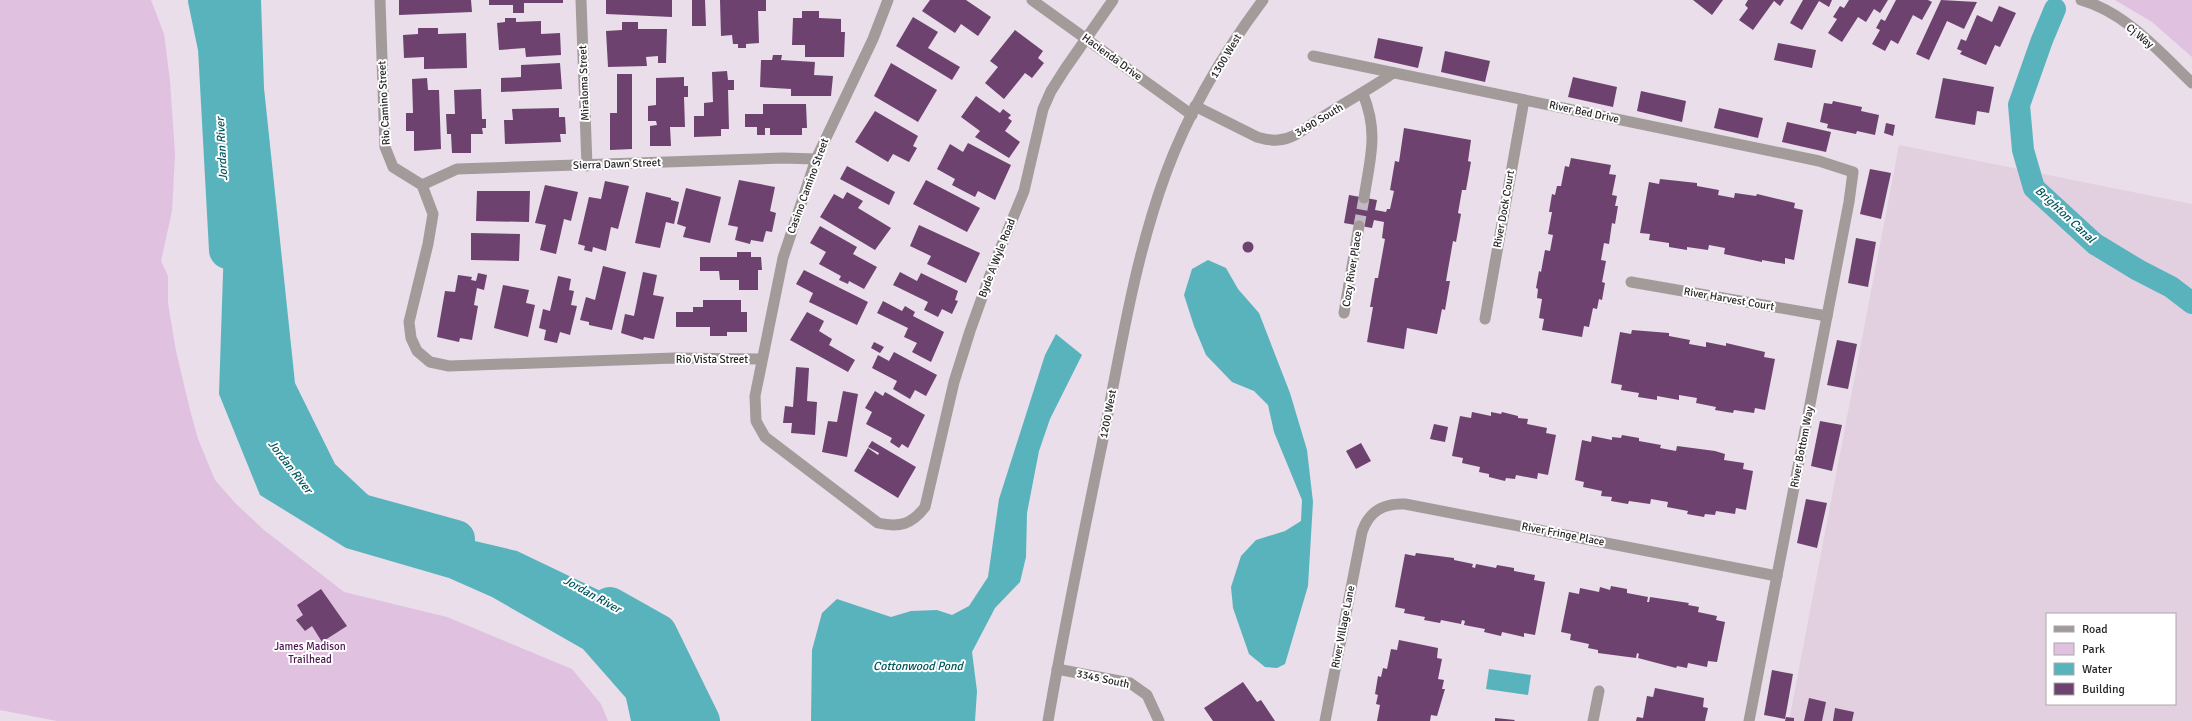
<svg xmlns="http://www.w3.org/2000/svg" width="2192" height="721" font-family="Signika,sans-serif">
  <rect width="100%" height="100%" fill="#e9dee9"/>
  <path fill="#e2d0e1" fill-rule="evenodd" d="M1899,145L2192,204V721H1789ZM2047,614H2175V704H2047Z"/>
  <g fill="#e0c1e0">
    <polygon points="0,0 151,0 164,34 170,81 175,154 172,211 161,261 168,276 168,303 176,351 190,410 198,439 215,480 236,504 264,530 344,592 447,617 572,669 601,704 608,721 57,721 0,710"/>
    <polygon points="2115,0 2192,0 2192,57 2152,22"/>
  </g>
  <g fill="#58b3bd">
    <polygon points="207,0 261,0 264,88 295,383 335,464 398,523 517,551 634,607 694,671 706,721 631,721 626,698 583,649 492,597 449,578 346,548 260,495 219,394 227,154"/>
    <polygon points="1208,260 1226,268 1238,289 1259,313 1290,393 1307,450 1313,502 1308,586 1285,664 1277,668 1265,667 1249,654 1233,608 1231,587 1241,556 1256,540 1285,531 1301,521 1302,500 1274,432 1268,405 1254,391 1232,382 1206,355 1194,326 1184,295 1192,269"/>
    <polygon points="1056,334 1082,355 1050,419 1039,451 1027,513 1026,557 1020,582 995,608 972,652 977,691 975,721 811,721 812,650 822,613 837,599 891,617 911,611 937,610 952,615 969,606 988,577 999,499 1045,355"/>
    <polygon points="1489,669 1531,675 1528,695 1486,689"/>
  </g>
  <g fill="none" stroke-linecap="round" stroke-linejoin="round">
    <polyline stroke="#58b3bd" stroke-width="22" points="2055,9 2042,40 2019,105 2023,150 2034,188 2095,244 2138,270 2171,287 2192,303"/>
    <g stroke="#58b3bd" stroke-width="38">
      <polyline points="207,0 217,48 228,250"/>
      <polyline points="347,509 456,539"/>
      <polyline points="610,606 658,633 701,721"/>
    </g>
  </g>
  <g fill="#6d426f">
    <polygon points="399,0 471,0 472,12 399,15"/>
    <polygon points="489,0 563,0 563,3 524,3 524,13 513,13 513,5 489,5"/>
    <polygon points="606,0 672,0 672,17 606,14"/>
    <polygon points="692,0 705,0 706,26 692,26"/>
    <polygon points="720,0 766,0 766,11 758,11 759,43 746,44 746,48 738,48 738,44 733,44 732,35 721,36"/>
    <polygon points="930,0 966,0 991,17 978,36 961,24 955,33 922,11"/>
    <polygon points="1693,0 1723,0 1712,15"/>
    <polygon points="1748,0 1784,0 1780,6 1774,1 1753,30 1739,20 1748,8 1745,5"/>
    <polygon points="1803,0 1832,0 1829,7 1819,1 1802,30 1790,23"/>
    <polygon points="1849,0 1888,0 1880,13 1874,9 1866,22 1858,17 1842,42 1828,33 1837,19 1833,17 1840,6 1844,8"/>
    <polygon points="1896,0 1928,0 1932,2 1922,20 1913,15 1898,44 1891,40 1885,51 1872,44 1880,30 1876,28 1881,19 1885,21"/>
    <polygon points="1941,0 1977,2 1964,29 1947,21 1929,60 1916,54"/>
    <polygon points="1999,6 2016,13 2000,47 1995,45 1986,65 1960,54 1962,51 1957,49 1961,39 1966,41 1977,15 1992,22"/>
    <polygon points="802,11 819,11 819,18 841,19 841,32 845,32 844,57 805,57 805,45 792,45 793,18 802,18"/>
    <polygon points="913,17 938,32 928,48 960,67 952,80 896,46"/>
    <polygon points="505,18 516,18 516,22 541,21 541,34 560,33 561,55 526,57 525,48 499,50 497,23 505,22"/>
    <polygon points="622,22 638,22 638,29 667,29 666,63 658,63 658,56 646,57 647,66 608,67 606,31 622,30"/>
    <polygon points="418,28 438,28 438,34 466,33 467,68 424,69 424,57 404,58 403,35 418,34"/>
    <polygon points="1015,30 1043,51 1038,58 1044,63 1032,78 1025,73 1004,99 985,83 998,67 990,61"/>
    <polygon points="1378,38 1423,47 1418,68 1374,58"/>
    <polygon points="1778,43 1816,50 1812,68 1774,60"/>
    <polygon points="1445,51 1490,61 1485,82 1441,72"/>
    <polygon points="773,55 782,55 781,60 815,62 814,75 833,76 831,96 791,96 791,89 760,87 761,60 772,60"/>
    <polygon points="560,63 562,89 501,92 501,78 521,77 521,65"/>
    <polygon points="891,63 937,90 918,122 874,96"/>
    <polygon points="727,71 728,80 734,80 734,90 728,90 729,129 721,129 721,136 694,137 694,116 704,116 704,103 713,102 712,72"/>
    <polygon points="617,74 632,74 632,149 610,150 610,113 617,113"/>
    <polygon points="684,77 684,86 688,86 688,97 684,97 685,127 670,127 671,146 650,146 650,126 657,125 656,121 648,121 648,106 656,105 656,78"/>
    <polygon points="1573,77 1617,87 1613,107 1568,97"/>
    <polygon points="427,78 428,90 439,90 441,149 414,151 414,131 406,131 406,113 413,113 412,79"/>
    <polygon points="1943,78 1994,87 1989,113 1977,111 1975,125 1935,118"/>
    <polygon points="481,89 482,119 486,119 486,128 482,128 483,134 471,134 471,153 452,153 451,134 447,134 446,114 455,114 454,90"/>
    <polygon points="1641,91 1686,101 1682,122 1637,111"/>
    <polygon points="976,96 1000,113 1003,109 1011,115 1008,118 1012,121 1005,131 1020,142 1009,158 975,137 980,131 961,117"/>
    <polygon points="1833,101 1862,107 1861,111 1879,115 1875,135 1857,131 1856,134 1827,128 1828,124 1820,122 1824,103 1832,104"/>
    <polygon points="763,104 806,104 807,128 802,128 802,135 770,135 770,128 765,128 765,135 757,135 757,127 745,127 745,114 763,114"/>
    <polygon points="559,108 559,117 565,117 566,134 560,134 561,142 505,144 504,120 513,120 512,109"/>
    <polygon points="1719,108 1763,118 1758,138 1714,128"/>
    <polygon points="875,111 918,136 913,146 917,148 909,162 893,154 888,162 855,142"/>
    <polygon points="1787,122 1831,132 1826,152 1782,142"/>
    <polygon points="1886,123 1895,125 1893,136 1884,133"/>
    <polygon points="1404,128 1471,140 1468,161 1471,162 1466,190 1462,190 1458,213 1461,214 1456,242 1453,241 1446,281 1450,281 1445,310 1442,309 1437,334 1407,328 1404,349 1367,342 1373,307 1370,307 1375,278 1378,278 1385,239 1382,238 1384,222 1374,220 1372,228 1344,223 1349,195 1377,200 1375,210 1386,212 1387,209 1390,209 1394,191 1390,190 1395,161 1399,162"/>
    <polygon points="968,143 1011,165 995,200 978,191 975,197 952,185 955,179 937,169 950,144 963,152"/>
    <polygon points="1571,158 1611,165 1609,174 1616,175 1612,195 1617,196 1615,206 1618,206 1615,224 1612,223 1609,244 1604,243 1601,260 1606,261 1602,282 1605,283 1602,300 1599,299 1597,309 1593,308 1589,327 1584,326 1582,337 1542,330 1544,319 1539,318 1542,299 1537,298 1538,289 1536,288 1539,271 1541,272 1545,250 1550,251 1553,235 1548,234 1552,212 1549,212 1552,194 1555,195 1557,186 1561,186 1565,166 1569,167"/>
    <polygon points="847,166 895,192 889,205 840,179"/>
    <polygon points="1870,169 1891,173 1881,219 1860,214"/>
    <polygon points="1660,179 1697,183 1697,186 1719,190 1718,195 1734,198 1735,193 1756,196 1757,194 1795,203 1794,208 1803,210 1794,260 1785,258 1785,264 1762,260 1762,262 1724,254 1725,248 1709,245 1708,250 1687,247 1687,250 1669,247 1669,243 1649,240 1650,234 1640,233 1649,182 1659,184"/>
    <polygon points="739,180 775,187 770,211 776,213 772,232 766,231 763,242 751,240 750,244 735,240 738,227 728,225"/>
    <polygon points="926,180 980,208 967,232 913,204"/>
    <polygon points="605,181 629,186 618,229 611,227 606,251 593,247 592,252 584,250 585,246 578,244 589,197 601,199"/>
    <polygon points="545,185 578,192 571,221 564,219 556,254 540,250 546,225 535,223"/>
    <polygon points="686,188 721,197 710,243 683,237 686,227 677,224"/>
    <polygon points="477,191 530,191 529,222 476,221"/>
    <polygon points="646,192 671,198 671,200 679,202 674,224 666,222 660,248 635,243"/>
    <polygon points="847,192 863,201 858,208 891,228 875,250 820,217 834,194 843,199"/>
    <polygon points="919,225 980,253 966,283 927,264 931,256 910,246"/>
    <polygon points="820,226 857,247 853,254 877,267 864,289 849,281 848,284 839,280 841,276 819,264 826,252 810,243"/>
    <polygon points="471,233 520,234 519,261 471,260"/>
    <polygon points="1856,238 1876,242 1868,287 1848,283"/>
    <circle cx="1248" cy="247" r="5.5"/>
    <polygon points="737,252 751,252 751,257 761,257 762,270 758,270 758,290 739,290 739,280 720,280 719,271 700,271 700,257 737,257"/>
    <polygon points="603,266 626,272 612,330 589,325 589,322 580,320 586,297 595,300"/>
    <polygon points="804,270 868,302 857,325 809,302 813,293 796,284"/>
    <polygon points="643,272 657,275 653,295 664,297 654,339 644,337 643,340 621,333 625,314 634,316"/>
    <polygon points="900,272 917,281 921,273 958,291 955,300 958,301 952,314 942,309 938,317 924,310 928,302 893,285"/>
    <polygon points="478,273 487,275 484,290 477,288 474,305 478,306 472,340 460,338 459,342 437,337 445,291 455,292 458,275 472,277 471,280 476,281"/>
    <polygon points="558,276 571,279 569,290 574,291 571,305 577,306 570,335 560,332 557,343 544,340 546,330 539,328 543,309 550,311"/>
    <polygon points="503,285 529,290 526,303 535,305 528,337 494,328"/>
    <polygon points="703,300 741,300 741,312 747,312 747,332 727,332 727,336 710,336 710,327 676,327 676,312 693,312 693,307 703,307"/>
    <polygon points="883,301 902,311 905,306 915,312 913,316 944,332 931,362 912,352 917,343 904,337 908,328 877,313"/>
    <polygon points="807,312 824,321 819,331 832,339 829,345 855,360 848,372 790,340"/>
    <polygon points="1632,330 1669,333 1669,336 1690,340 1689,344 1706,347 1706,342 1726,346 1726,343 1765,352 1764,357 1775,359 1765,410 1755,408 1754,413 1734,410 1733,413 1715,410 1716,407 1696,403 1697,398 1679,395 1679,400 1657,396 1657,400 1638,397 1639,393 1621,390 1622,385 1611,383 1620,332 1631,334"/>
    <polygon points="1837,340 1857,344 1848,389 1827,385"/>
    <polygon points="874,342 884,347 880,353 871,348"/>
    <polygon points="894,352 937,375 926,396 915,390 910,399 893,389 897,381 872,368 878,355 889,361"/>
    <polygon points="796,367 809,368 807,401 817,402 815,435 791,433 792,423 783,423 785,406 793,407"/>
    <polygon points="843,391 858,394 847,457 822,452 828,421 837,422"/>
    <polygon points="875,391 883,396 885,392 925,415 908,448 902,444 899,448 890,442 892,438 866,424 872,412 865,408"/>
    <polygon points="1472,412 1491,416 1491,412 1501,414 1502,412 1518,416 1518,418 1528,419 1527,424 1547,428 1546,433 1556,435 1548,475 1538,473 1537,479 1516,475 1515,479 1506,478 1505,481 1489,477 1489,474 1479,472 1480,467 1462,463 1463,458 1452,456 1460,416 1471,418"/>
    <polygon points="1820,421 1842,425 1832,471 1811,466"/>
    <polygon points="1434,424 1448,427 1445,442 1430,439"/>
    <polygon points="1622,435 1639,438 1639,441 1661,445 1660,448 1676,451 1677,446 1715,451 1725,454 1724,460 1744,463 1743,469 1753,471 1746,510 1736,508 1735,514 1716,511 1715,515 1705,514 1704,517 1687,514 1688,511 1667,507 1668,502 1651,499 1650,504 1629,501 1628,504 1611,501 1612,497 1601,496 1602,491 1583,487 1584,482 1575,480 1582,440 1591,442 1592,436 1612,440 1612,437 1621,438"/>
    <polygon points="872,441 916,467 898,498 854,471 868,448 878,455 879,453 868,447"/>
    <polygon points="1361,443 1371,461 1356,469 1346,451"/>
    <polygon points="1806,499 1827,503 1817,548 1797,543"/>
    <polygon points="1416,553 1454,558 1454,560 1473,564 1472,567 1475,568 1476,564 1496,568 1497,565 1514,568 1514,571 1535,575 1534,580 1545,582 1535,635 1524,633 1524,637 1502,632 1501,636 1484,632 1485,629 1464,625 1465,621 1462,620 1461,624 1441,620 1440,623 1424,620 1425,617 1404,613 1405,609 1395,607 1405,554 1415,556"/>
    <polygon points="1611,586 1627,589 1627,593 1648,597 1647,602 1649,602 1650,597 1689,603 1688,605 1699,607 1698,612 1717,616 1716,620 1725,622 1717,662 1708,661 1707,667 1688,663 1687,668 1677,666 1676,668 1638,658 1639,654 1637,653 1636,658 1598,653 1598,650 1588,648 1589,644 1570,640 1571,634 1561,632 1569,592 1579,594 1580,588 1599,592 1600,587 1610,590"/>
    <polygon points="321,589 347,626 322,642 312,626 305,631 296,620 303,615 297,605"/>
    <polygon points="1399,640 1438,648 1437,658 1442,659 1438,679 1444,680 1442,689 1445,689 1437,716 1431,715 1430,721 1377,721 1380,705 1376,704 1378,695 1375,694 1378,676 1381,677 1383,668 1387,669 1391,649 1397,650"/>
    <polygon points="1772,670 1793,674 1785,719 1764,715"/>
    <polygon points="1243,682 1257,702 1261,700 1275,721 1213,721 1204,708"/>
    <polygon points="1655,688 1704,698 1703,707 1708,708 1705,721 1636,721 1637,717 1643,718 1647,696 1653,697"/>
    <polygon points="1809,698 1826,702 1822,721 1804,721"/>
    <polygon points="1835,708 1854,712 1852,721 1833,721"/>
    <polygon points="1786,717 1794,718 1794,721 1785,721"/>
    <polygon points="1495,718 1515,720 1514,721 1495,721"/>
  </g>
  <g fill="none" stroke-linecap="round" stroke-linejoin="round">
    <polyline stroke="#c3b9c3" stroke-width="11" stroke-dasharray="11 5.5" stroke-linecap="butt" points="1359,226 1364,198"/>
    <g stroke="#a29b99" stroke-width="11">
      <polyline points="380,0 385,147 393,167 422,185 433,214 428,244 409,322 411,338 417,351 430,362 449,366 674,358 761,359"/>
      <polyline points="581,0 587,166"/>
      <path d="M888,0L873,39L816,159L783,258L755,396L756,421L765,437L878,523C900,528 912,524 925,507L954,382L970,331L994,264L1024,191L1043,109L1051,91L1065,69L1113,0"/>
      <polyline points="1032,0 1192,115"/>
      <path d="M2081,0C2125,12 2160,52 2192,83"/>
      <polyline points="1313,56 1819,161 1853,172 1849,202 1749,721"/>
      <path d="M1363,94C1379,133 1370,158 1364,198"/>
      <path d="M1195,106L1257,137C1264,139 1270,141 1278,140C1294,139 1305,128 1318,120C1343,103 1369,90 1393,73"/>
      <polyline points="422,185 457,169 783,158 816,159"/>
      <polyline points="1631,282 1827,316"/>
      <polyline points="1344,313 1359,226"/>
      <polyline points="1485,319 1524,100"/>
      <polyline points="1057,669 1130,683 1147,695 1159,721"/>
      <path d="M1325,721L1362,532C1369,511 1383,503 1405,504L1777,576"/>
      <polyline points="1593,721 1599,691"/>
    </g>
    <path stroke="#a29b99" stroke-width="11" d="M1048,721C1064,628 1083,536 1102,444C1120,353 1134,260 1166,173C1189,111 1224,52 1263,0"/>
  </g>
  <g text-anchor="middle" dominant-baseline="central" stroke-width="4" stroke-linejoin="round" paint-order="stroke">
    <g font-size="11" fill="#292529" stroke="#fff">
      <text transform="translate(2140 36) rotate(39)">Cj Way</text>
      <text transform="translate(1226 56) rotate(-59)">1300 West</text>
      <text transform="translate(1112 57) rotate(36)">Hacienda Drive</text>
      <text transform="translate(584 83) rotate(-92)">Miraloma Street</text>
      <text transform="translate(384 103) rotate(-93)">Rio Camino Street</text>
      <text transform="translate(1584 112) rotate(12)">River Bed Drive</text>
      <text transform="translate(1319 120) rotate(-31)">3490 South</text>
      <text transform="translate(617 164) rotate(-2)">Sierra Dawn Street</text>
      <text transform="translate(808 186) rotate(-70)">Casino Camino Street</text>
      <text transform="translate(1504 209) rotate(-80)">River Dock Court</text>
      <text transform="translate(997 258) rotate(-69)">Byde A Wyle Road</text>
      <text transform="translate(1352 269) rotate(-81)">Cozy River Place</text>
      <text transform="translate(1729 299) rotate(10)">River Harvest Court</text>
      <text x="712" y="359">Rio Vista Street</text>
      <text transform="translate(1108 414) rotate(-79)">1200 West</text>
      <text transform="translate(1802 447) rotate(-79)">River Bottom Way</text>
      <text transform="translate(1563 534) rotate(11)">River Fringe Place</text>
      <text transform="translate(1343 627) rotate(-79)">River Village Lane</text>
      <text transform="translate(1103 679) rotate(12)">3345 South</text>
    </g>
    <g font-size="11" fill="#4f1552" stroke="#fff">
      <text x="310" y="646">James Madison<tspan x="310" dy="13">Trailhead</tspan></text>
    </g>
    <g font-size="12" font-style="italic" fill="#00555d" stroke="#fff">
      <text transform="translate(222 149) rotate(-93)">Jordan River</text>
      <text transform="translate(2065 215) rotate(43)">Brighton Canal</text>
      <text transform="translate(290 467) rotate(52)">Jordan River</text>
      <text transform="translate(592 595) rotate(29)">Jordan River</text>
      <text x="918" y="666">Cottonwood Pond</text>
    </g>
  </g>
  <rect x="2046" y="613" width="130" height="92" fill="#ffffff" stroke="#a9a8a9"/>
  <rect x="2054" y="626" width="20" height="6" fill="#a29b99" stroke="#a9a8a9"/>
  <text x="2082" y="633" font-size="12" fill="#292529">Road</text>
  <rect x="2054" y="643" width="20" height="12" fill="#e0c1e0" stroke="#a9a8a9"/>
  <text x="2082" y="653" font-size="12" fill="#292529">Park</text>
  <rect x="2054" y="663" width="20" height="12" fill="#58b3bd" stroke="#a9a8a9"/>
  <text x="2082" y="673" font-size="12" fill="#292529">Water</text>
  <rect x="2054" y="683" width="20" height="12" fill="#6d426f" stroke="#a9a8a9"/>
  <text x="2082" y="693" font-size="12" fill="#292529">Building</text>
</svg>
